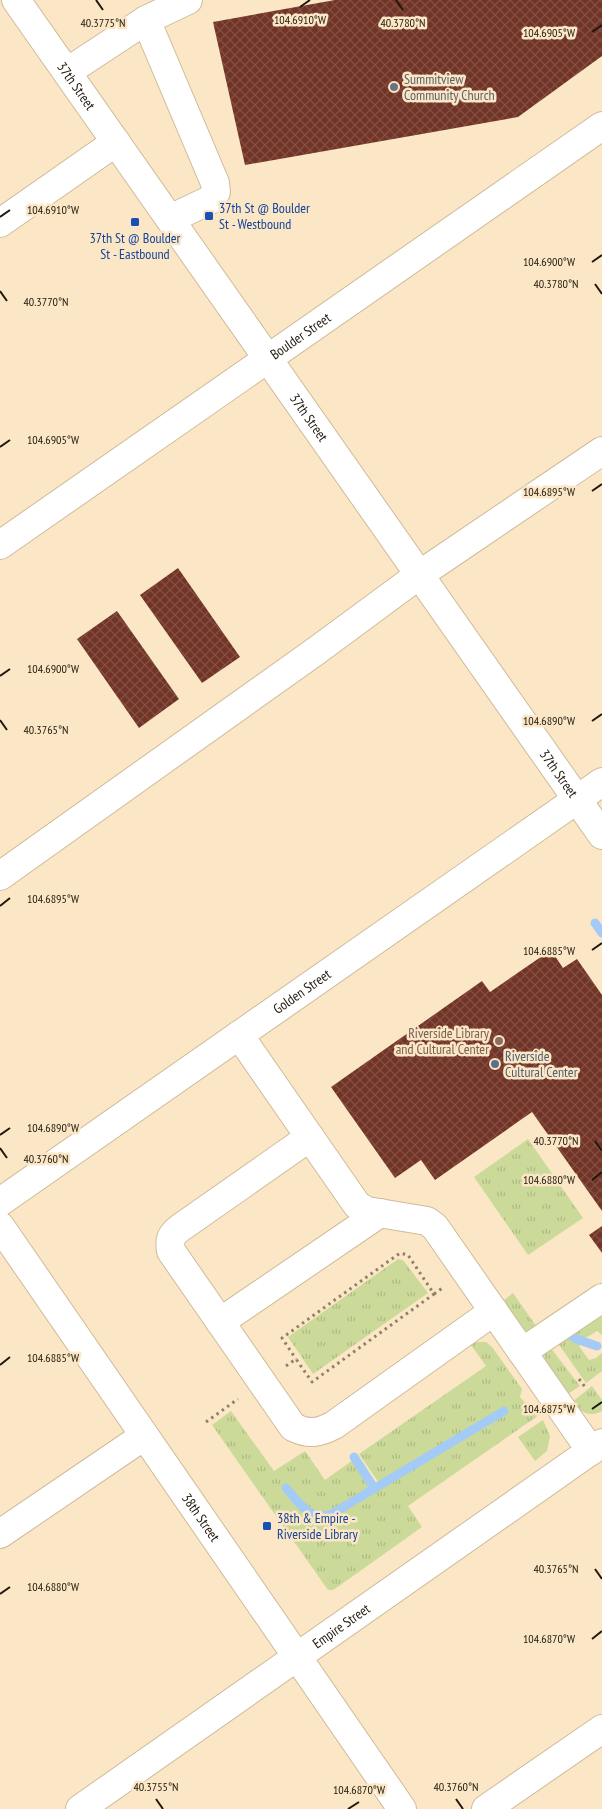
<svg xmlns="http://www.w3.org/2000/svg" width="602" height="1809" font-family="'PT Sans Narrow',sans-serif">
  <defs>
    <pattern id="grass-tufts" width="24" height="20" patternUnits="userSpaceOnUse" patternTransform="scale(1.25)"><rect width="24" height="20" fill="#cbda99"/><path d="M3 7l-1-3M5 7V3M7 7l1-3M15 17l-1-3M17 17v-4M19 17l1-3" fill="none" stroke="#aeba83"/></pattern>
    <pattern id="building-cross-hatch" width="8" height="8" patternUnits="userSpaceOnUse" patternTransform="scale(1.25)"><rect width="8" height="8" fill="#723426"/><path d="M0 0l8 8M0 8l8-8" fill="none" stroke="#814f43"/></pattern>
  </defs>
  <rect width="100%" height="100%" fill="#fbe7c6"/>
  <g fill="url(#grass-tufts)">
    <polygon points="528,1139 583,1218 528,1255 474,1177"/>
    <polygon points="398,1259 403,1260 428,1293 313,1374 288,1337"/>
    <polygon points="513,1293 539,1330 530,1333 522,1328 503,1301"/>
    <polygon points="602,1308 602,1335 597,1331 584,1339 575,1336 570,1330"/>
    <polygon points="566,1335 572,1341 581,1344 579,1346 589,1360 596,1358 602,1353 602,1371 586,1383 557,1342"/>
    <path d="M477,1342H486L492,1347L522,1389L520,1397L524,1402L530,1403L539,1415L408,1506L422,1527L339,1586L333,1590H328L212,1425L231,1411L274,1471L305,1451L325,1480L353,1460L371,1488C355,1497 327,1523 309,1508C301,1502 294,1493 287,1485L283,1486L284,1490C301,1509 306,1524 334,1516L505,1415L508,1408L502,1409L379,1483L359,1454L486,1366L471,1345Z"/>
    <polygon points="550,1347 580,1386 568,1394 545,1364 544,1352"/>
    <path d="M592,1386L602,1400V1411C590,1418 580,1412 572,1402Z"/>
    <polygon points="543,1420 550,1436 547,1451 535,1461 518,1437"/>
  </g>
  <g fill="none" stroke-linecap="round" stroke-linejoin="round">
    <g stroke="#a4cbf5" stroke-width="9">
      <polyline points="595,923 602,933"/>
      <polyline points="567,1332 576,1339 597,1346"/>
      <polyline points="354,1457 374,1488"/>
      <path d="M286,1488C299,1503 308,1519 330,1515L504,1411"/>
    </g>
  </g>
  <g fill="url(#building-cross-hatch)">
    <polygon points="335,0 602,0 602,56 518,117 245,165 213,22"/>
    <polygon points="178,568 240,657 202,683 140,595"/>
    <polygon points="117,611 179,699 139,728 77,639"/>
    <polygon points="551,950 563,968 577,959 602,995 602,1211 532,1112 435,1180 421,1160 395,1178 331,1087 482,981 490,992"/>
    <polygon points="602,1226 602,1253 589,1235"/>
  </g>
  <g fill="none" stroke-linecap="round" stroke-linejoin="round">
    <g stroke="#cfbb9b" stroke-width="30">
      <g id="minor">
        <polyline points="146,20 188,0"/>
        <polyline points="67,72 146,20 215,183 216,192 212,199 170,219"/>
        <polyline points="0,223 116,142"/>
        <path id="s1" d="M0,545L602,126"/>
        <polyline points="0,876 316,651 419,575 602,451"/>
        <polyline points="239,1035 357,1205 367,1211 427,1221 435,1227 591,1451"/>
        <path d="M310,1137L180,1228C171,1235 169,1239 171,1251L293,1427C309,1435 319,1433 334,1425L494,1311"/>
        <path id="s2" d="M0,1202L602,782"/>
        <path id="s3" d="M0,1226L402,1809"/>
        <polyline points="220,1322 380,1213"/>
        <polyline points="522,1352 602,1298"/>
        <polyline points="0,1534 144,1436"/>
        <path id="s4" d="M80,1809L602,1443"/>
        <polyline points="486,1809 602,1729"/>
      </g>
    </g>
    <g stroke="#cfbb9b" stroke-width="30">
      <g id="major">
        <path id="s5" d="M16,0L602,835"/>
      </g>
    </g>
    <g stroke="#8e816a" stroke-width="3" stroke-dasharray="2.5 4" stroke-linecap="butt">
      <polyline points="434,1294 444,1287"/>
      <polyline points="286,1366 296,1359 312,1382 434,1294 408,1255 400,1253 282,1338 296,1359"/>
      <polyline points="579,1379 585,1387"/>
      <polyline points="206,1422 238,1399"/>
    </g>
    <use href="#minor" stroke="#fff" stroke-width="28"/>
    <use href="#major" stroke="#fff" stroke-width="28"/>
  </g>
  <path fill="none" stroke="#1f180c" stroke-width="2" d="M96,0L103,10M396,0L403,10M300,7L310,0M592,32L602,25M0,217L10,210M592,262L602,255M595,284L602,294M0,291L7,301M0,447L10,440M592,491L602,484M0,676L10,669M0,720L7,730M592,721L602,714M0,906L10,898M592,950L602,943M0,1135L10,1128M595,1141L602,1151M0,1148L7,1158M592,1180L602,1172M0,1365L10,1357M592,1409L602,1402M595,1569L602,1579M0,1594L10,1587M592,1639L602,1631M156,1799L163,1809M456,1799L463,1809M348,1809L359,1802"/>
  <circle fill="#6b7280" stroke="#fbe7c6" stroke-width="2" cx="394" cy="87" r="5"/>
  <g fill="#1a4fb4" stroke="#fbe7c6" stroke-width="2">
    <rect x="204" y="211" width="10" height="10" rx="2.5"/>
    <rect x="130" y="217" width="10" height="10" rx="2.5"/>
    <rect x="262" y="1521" width="10" height="10" rx="2.5"/>
  </g>
  <circle fill="#8d6e63" stroke="#fbe7c6" stroke-width="2" cx="499" cy="1041" r="5"/>
  <circle fill="#5c6f8a" stroke="#fbe7c6" stroke-width="2" cx="495" cy="1064" r="5"/>
  <g text-anchor="middle" dominant-baseline="central" stroke-width="5" stroke-linejoin="round" paint-order="stroke">
    <g font-size="14" fill="#5b616d" stroke="#fbe7c6" text-anchor="start">
      <text x="404" y="79">Summitview<tspan x="404" dy="16">Community Church</tspan></text>
    </g>
    <g font-size="14" fill="#1f180c" stroke="#fbe7c6">
      <text stroke="none"><textPath href="#s5" startOffset="105">37th Street</textPath></text>
      <text stroke="none"><textPath href="#s1" startOffset="366">Boulder Street</textPath></text>
      <text stroke="none"><textPath href="#s5" startOffset="510">37th Street</textPath></text>
      <text stroke="none"><textPath href="#s5" startOffset="945">37th Street</textPath></text>
      <text stroke="none"><textPath href="#s2" startOffset="368">Golden Street</textPath></text>
      <text stroke="none"><textPath href="#s3" startOffset="354">38th Street</textPath></text>
      <text stroke="none"><textPath href="#s4" startOffset="319">Empire Street</textPath></text>
    </g>
    <g font-size="14" fill="#164399" stroke="#fbe7c6" text-anchor="start">
      <text x="219" y="208">37th St @ Boulder<tspan x="219" dy="16">St - Westbound</tspan></text>
      <text x="135" y="238" text-anchor="middle">37th St @ Boulder<tspan x="135" dy="16">St - Eastbound</tspan></text>
      <text x="277" y="1518">38th &amp; Empire -<tspan x="277" dy="16">Riverside Library</tspan></text>
    </g>
    <g font-size="14" fill="#785e54" stroke="#fbe7c6" text-anchor="end">
      <text x="489" y="1033">Riverside Library<tspan x="489" dy="16">and Cultural Center</tspan></text>
    </g>
    <g font-size="14" fill="#4e5e75" stroke="#fbe7c6" text-anchor="start">
      <text x="505" y="1056">Riverside<tspan x="505" dy="16">Cultural Center</tspan></text>
    </g>
  </g>
  <g font-size="12" text-anchor="middle" fill="#1f180c" stroke="#fbe7c6" stroke-width="5" stroke-linejoin="round" paint-order="stroke">
    <text x="300" y="24">104.6910°W</text>
    <text x="103" y="27">40.3775°N</text>
    <text x="403" y="27">40.3780°N</text>
    <text x="549" y="37">104.6905°W</text>
    <text x="53" y="214">104.6910°W</text>
    <text x="549" y="266">104.6900°W</text>
    <text x="556" y="288">40.3780°N</text>
    <text x="46" y="306">40.3770°N</text>
    <text x="53" y="444">104.6905°W</text>
    <text x="549" y="496">104.6895°W</text>
    <text x="53" y="673">104.6900°W</text>
    <text x="549" y="725">104.6890°W</text>
    <text x="46" y="734">40.3765°N</text>
    <text x="53" y="903">104.6895°W</text>
    <text x="549" y="955">104.6885°W</text>
    <text x="53" y="1132">104.6890°W</text>
    <text x="556" y="1145">40.3770°N</text>
    <text x="46" y="1163">40.3760°N</text>
    <text x="549" y="1184">104.6880°W</text>
    <text x="53" y="1362">104.6885°W</text>
    <text x="549" y="1413">104.6875°W</text>
    <text x="556" y="1573">40.3765°N</text>
    <text x="53" y="1591">104.6880°W</text>
    <text x="549" y="1643">104.6870°W</text>
    <text x="156" y="1791">40.3755°N</text>
    <text x="456" y="1791">40.3760°N</text>
    <text x="359" y="1794">104.6870°W</text>
  </g>
</svg>
